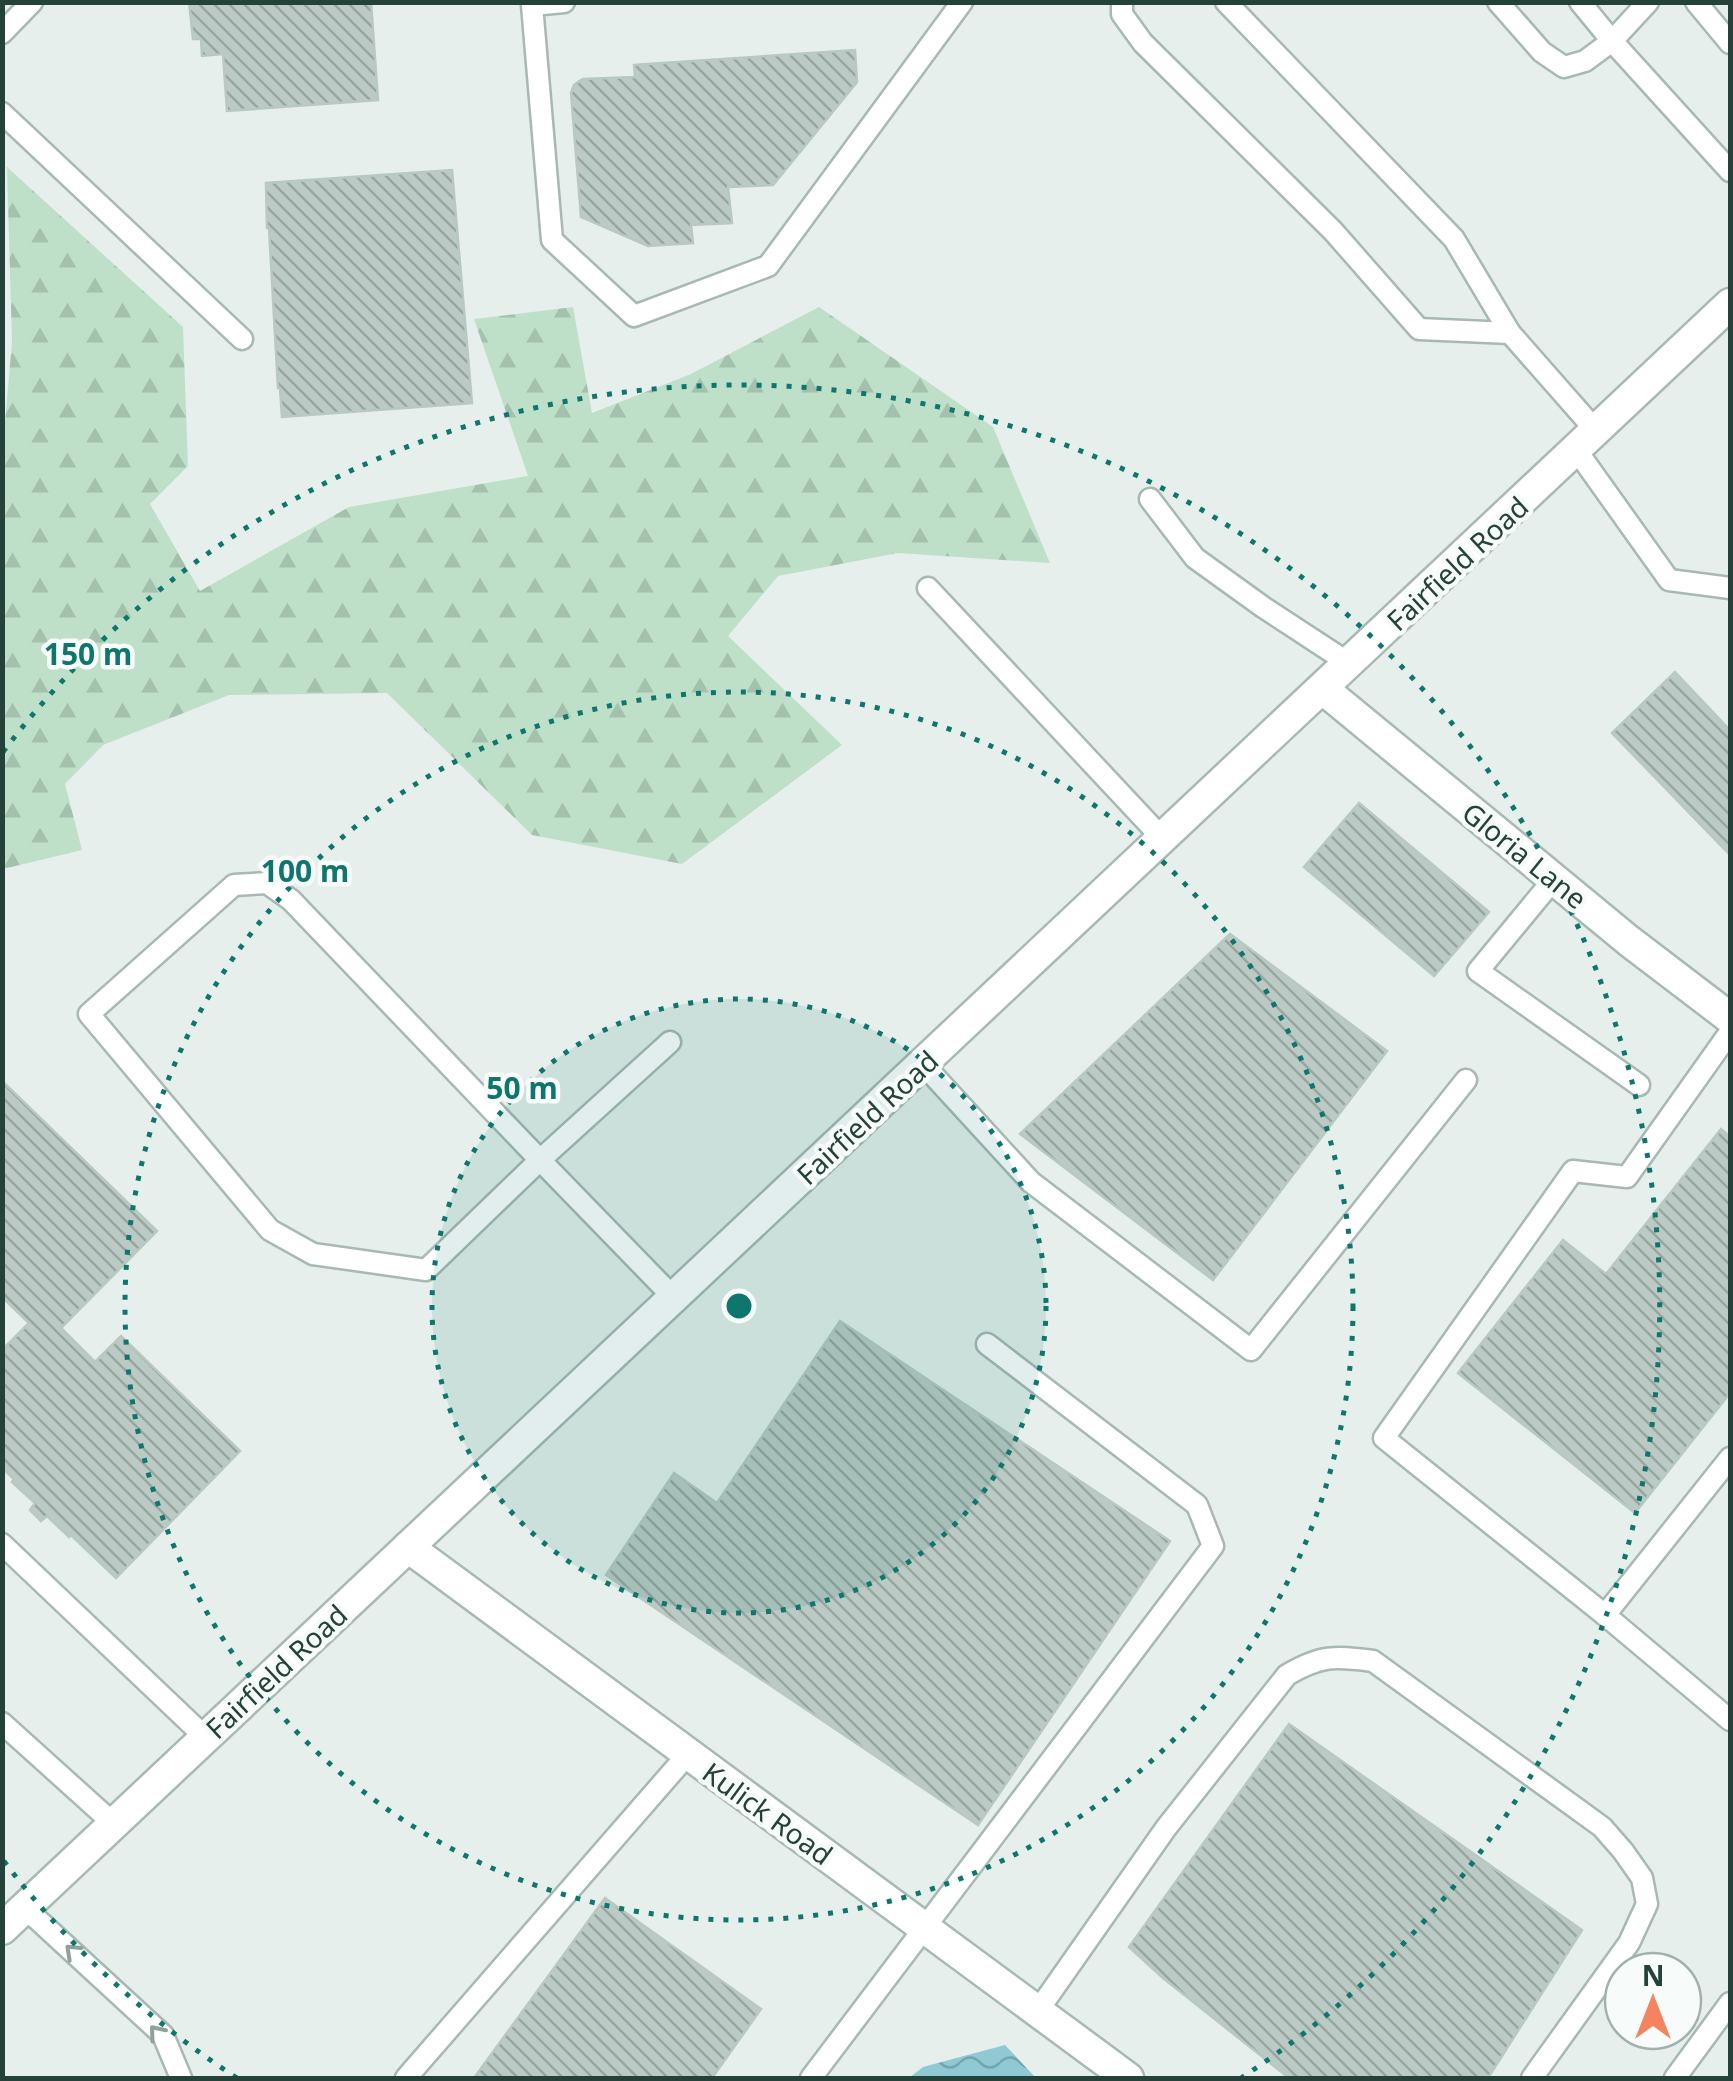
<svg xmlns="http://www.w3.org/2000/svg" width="1733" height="2081" font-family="'Noto Sans',sans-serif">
  <defs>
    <pattern id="forest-firs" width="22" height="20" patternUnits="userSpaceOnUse" patternTransform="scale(2.5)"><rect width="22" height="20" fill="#bfe0c8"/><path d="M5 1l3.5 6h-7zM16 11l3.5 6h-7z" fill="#a4c1ad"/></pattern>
    <pattern id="water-waves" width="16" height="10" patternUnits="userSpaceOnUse" patternTransform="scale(2.5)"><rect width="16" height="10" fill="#8ec9d4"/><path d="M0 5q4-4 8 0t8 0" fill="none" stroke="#74a5ad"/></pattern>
    <pattern id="building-back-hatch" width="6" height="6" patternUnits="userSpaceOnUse" patternTransform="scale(2.5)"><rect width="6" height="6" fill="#bbcac4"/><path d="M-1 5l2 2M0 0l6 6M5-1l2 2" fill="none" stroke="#98a6a0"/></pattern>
  </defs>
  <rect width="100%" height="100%" fill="#e6efeb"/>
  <polygon fill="url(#forest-firs)" points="7,167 183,327 188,466 150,504 200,591 349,507 528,476 474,319 573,307 592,413 691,374 819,307 993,427 1050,563 898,553 778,576 728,636 842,745 682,864 532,835 387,693 229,695 103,745 65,784 82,850 3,869 2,423 5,422 12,342"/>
  <polygon fill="url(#water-waves)" points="1005,2045 1036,2078 909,2078 923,2067"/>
  <g fill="url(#building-back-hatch)" stroke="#b8c9c2" stroke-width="2.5">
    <polygon points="189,2 371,2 378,100 227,111 223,54 202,56 201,39 193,39"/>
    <polygon points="855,50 857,82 773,185 728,187 732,223 691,225 693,243 648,246 581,217 571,93 574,85 578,82 583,79 635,77 634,65"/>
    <polygon points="452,170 472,403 282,417 280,388 278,388 269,228 267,228 266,183"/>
    <polygon points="1675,672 1728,728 1730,725 1730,855 1612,733"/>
    <polygon points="1359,803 1489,912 1434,976 1304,867"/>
    <polygon points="1230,934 1387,1051 1213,1280 1020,1134"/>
    <polygon points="2,1081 157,1231 61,1328 95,1362 121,1336 240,1451 116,1578 71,1535 69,1537 47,1516 41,1521 30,1510 35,1503 12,1482 14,1479 2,1468 2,1350 29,1323 2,1297"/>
    <polygon points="1721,1129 1730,1137 1730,1393 1635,1513 1458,1373 1563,1240 1606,1274"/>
    <polygon points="840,1321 1170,1541 978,1825 606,1575 674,1473 717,1503"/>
    <polygon points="1289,1724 1582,1930 1488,2078 1289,2078 1163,1978 1129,1947"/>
    <polygon points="605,1898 761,2009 712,2078 474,2078"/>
  </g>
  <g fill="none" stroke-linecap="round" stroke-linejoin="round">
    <g stroke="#a8b8b2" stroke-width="25">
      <g id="service">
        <polyline points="564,2 532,5 552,240 634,316 768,266 962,2"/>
        <polyline points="1122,2 1122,14 1143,43 1333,231 1419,329 1510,333"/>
        <polyline points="1226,2 1454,239 1510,333 1597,432"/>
        <polyline points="1498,2 1542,52 1564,67 1585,61 1612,41 1580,2"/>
        <polyline points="1648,2 1612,41 1730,171"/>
        <polyline points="1696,2 1730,43"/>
        <polyline points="2,33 32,2"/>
        <polyline points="2,113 242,339"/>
        <polyline points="1577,451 1669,580 1730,588"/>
        <polyline points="1150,499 1195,558 1263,607 1350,664"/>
        <polyline points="928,588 1163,839"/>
        <polyline points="1554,879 1478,971 1639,1085"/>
        <polygon points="267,883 291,900 540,1160 426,1270 313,1254 270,1230 89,1014 234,885"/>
        <polyline points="670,1042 540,1160 674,1298"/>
        <polyline points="923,1064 1031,1182 1251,1350 1466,1080"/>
        <polyline points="1730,1458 1605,1615 1730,1720"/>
        <polyline points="2,1544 206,1738"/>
        <polyline points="1605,1615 1384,1438 1573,1171 1627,1177 1730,1032"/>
        <polyline points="2,1723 114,1824"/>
        <polyline points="25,1908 163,2035 181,2078"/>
        <path d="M1037,2012L1166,1828L1287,1675C1321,1655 1334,1656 1373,1661L1602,1827L1623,1851L1642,1878L1647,1904L1629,1943L1532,2078"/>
        <polyline points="406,2078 688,1754"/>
        <polyline points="811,2078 1213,1546 1197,1505 987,1344"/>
        <polyline points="1675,2078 1730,2003"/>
      </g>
    </g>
    <g stroke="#a8b8b2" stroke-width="35">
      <g id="minor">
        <polyline points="1323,689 1629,941 1730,1018"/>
        <polyline points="408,1547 1128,2078"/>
      </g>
    </g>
    <g stroke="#a8b8b2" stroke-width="35">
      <polyline id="tertiary" points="2,1929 1730,304"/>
    </g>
    <use href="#service" stroke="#fff" stroke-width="20"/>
    <use href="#minor" stroke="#fff" stroke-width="30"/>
    <use href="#tertiary" stroke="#fff" stroke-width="30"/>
  </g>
  <defs><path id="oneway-chevron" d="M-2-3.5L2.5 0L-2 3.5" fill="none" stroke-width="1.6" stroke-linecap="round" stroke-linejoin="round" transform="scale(2.5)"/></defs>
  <g stroke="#92a09c">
    <use href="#oneway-chevron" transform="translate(72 1951) rotate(-137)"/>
    <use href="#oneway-chevron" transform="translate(156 2032) rotate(-130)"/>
  </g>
  <circle cx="739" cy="1306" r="307" fill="#0f766e" fill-opacity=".12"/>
  <g fill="none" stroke="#0f766e" stroke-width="5" stroke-dasharray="5 10">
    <circle cx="739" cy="1306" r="307"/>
    <circle cx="739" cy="1306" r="614"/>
    <path d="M237 2078A921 921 0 0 1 3 1860M3 752A921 921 0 1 1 1241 2078"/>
  </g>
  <g text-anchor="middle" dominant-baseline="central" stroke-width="9" stroke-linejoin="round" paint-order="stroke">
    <g font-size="28" fill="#24423a" stroke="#f7fbf9">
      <text transform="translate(1457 563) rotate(-43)">Fairfield Road</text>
      <text transform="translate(1525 855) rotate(39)">Gloria Lane</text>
      <text transform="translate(867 1117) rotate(-43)">Fairfield Road</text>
      <text transform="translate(276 1671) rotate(-43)">Fairfield Road</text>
      <text transform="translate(768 1813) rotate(36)">Kulick Road</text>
    </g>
  </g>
  <circle cx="739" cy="1306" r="15" fill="#0f766e" stroke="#f7fbf9" stroke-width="5"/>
  <g font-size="30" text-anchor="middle" font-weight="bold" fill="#0f766e" stroke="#f7fbf9" stroke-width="9" stroke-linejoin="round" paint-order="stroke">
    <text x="88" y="665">150 m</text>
    <text x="305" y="882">100 m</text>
    <text x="522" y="1099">50 m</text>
  </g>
  <rect width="1733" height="2081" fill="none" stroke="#24423a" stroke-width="10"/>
  <g transform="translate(1653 2001)"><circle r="48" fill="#f7fbf9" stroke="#a3b1ad" stroke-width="2.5"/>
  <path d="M0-8L18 38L0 25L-18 38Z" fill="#f4845f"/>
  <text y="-15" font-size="28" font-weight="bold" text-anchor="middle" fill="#24423a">N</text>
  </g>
</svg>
